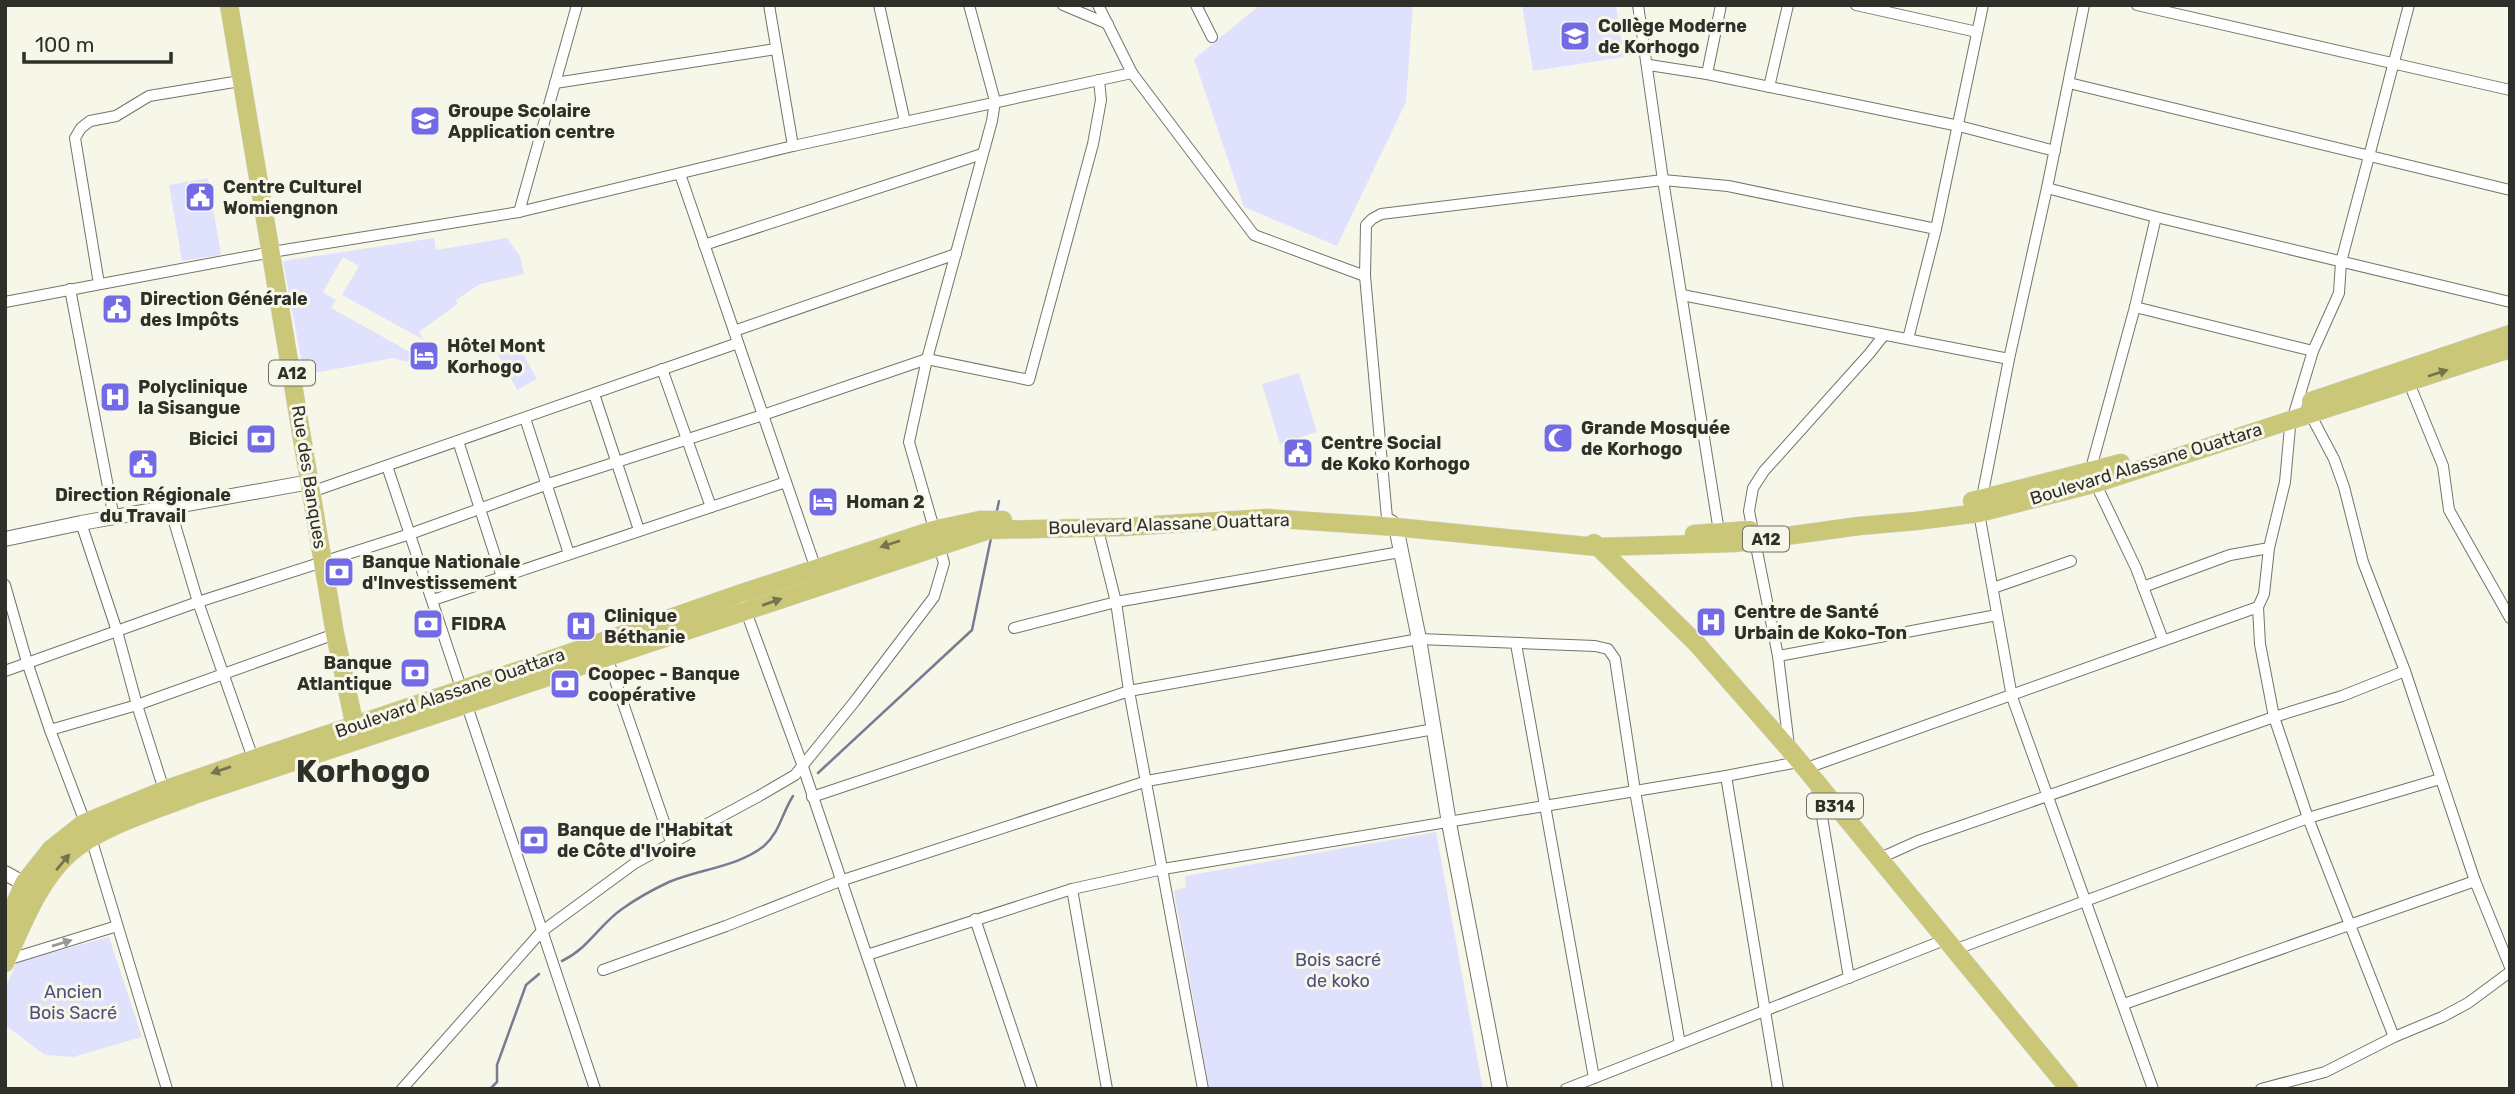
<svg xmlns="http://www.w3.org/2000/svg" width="2515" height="1094" font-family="Rubik,sans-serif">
  <rect width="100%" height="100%" fill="#f7f7e9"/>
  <g fill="#e0e1fc">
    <polygon points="1260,5 1413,5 1406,102 1337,246 1244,207 1194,59"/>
    <polygon points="1522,5 1616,5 1624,57 1533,71"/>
    <polygon points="208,178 221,255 182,261 169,185"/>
    <polygon points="434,238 436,250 507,238 520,256 524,274 480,284 456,300 458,304 419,332 424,340 342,295 359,266 343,257 323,292 336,300 331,308 412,353 407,362 393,358 304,375 283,261"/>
    <polygon points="516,341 537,379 517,390 496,351"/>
    <polygon points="1299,373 1317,432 1280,444 1262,384"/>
    <polygon points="1436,832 1483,1089 1209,1089 1174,891 1186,887 1185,876"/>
    <polygon points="109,937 142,1037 73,1057 45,1055 5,1025 5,988 17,962"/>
  </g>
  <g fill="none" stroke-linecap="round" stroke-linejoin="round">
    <g stroke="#7a7b92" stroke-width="2.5">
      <polyline points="996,515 999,501"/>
      <polyline points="818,773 972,630 991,538"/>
      <path d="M562,961C589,948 599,925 622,909C636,899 654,889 669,882C699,869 738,867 764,846C780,832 782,813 793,796"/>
      <polyline points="490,1089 497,1082 497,1065 526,985 539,974"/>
    </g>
    <g stroke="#747468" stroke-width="12">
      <g id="minor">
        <polyline points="769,5 793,146"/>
        <polyline points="879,5 905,122"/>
        <polyline points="1063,5 1108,24"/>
        <polyline points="1098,5 1132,73 1254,235 1365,276"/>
        <polyline points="1196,5 1212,37"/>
        <polyline points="1638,5 1663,180 1720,538"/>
        <polyline points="1856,5 1977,32"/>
        <polyline points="2084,5 2047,188 2009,359 1979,513 2012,697 2153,1089"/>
        <polyline points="2137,5 2510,90"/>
        <polyline points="1649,65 1707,74 1959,126 2055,151"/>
        <polyline points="1707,74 1721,5"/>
        <polyline points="555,83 776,49"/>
        <polyline points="2069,83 2510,190"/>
        <polyline points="1769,87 1788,5"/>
        <polyline points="680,174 817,572"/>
        <polyline points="2047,188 2156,217 2510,302"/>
        <polyline points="519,212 577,5"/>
        <polyline points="2156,217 2135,307 2090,472 2136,568 2163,640"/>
        <polyline points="704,245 982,154"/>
        <polyline points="99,284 75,138 81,128 90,121 116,116 149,96 240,81"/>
        <polyline points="70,289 114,518"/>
        <polyline points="1682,295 2009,359"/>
        <polyline points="5,302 272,252 519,212 793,146 1132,73"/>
        <polyline points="2135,307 2313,351"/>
        <polyline points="734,331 956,254"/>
        <polyline points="1908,339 1936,229 1983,5"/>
        <polyline points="662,369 711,507"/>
        <polyline points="2407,378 2443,466 2449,510 2510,618"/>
        <polyline points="594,394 639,530"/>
        <polyline points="2308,410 2334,459 2344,487 2363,562 2405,671 2475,881 2510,967"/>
        <polyline points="525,418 569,554"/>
        <polyline points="458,441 502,577"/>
        <polyline points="387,466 595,1089"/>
        <polyline points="311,492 738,343"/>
        <polyline points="170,508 198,602 255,764"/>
        <polyline points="1387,518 1365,276 1366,225 1372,219 1381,214 1663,180 1728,186 1936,229"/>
        <polyline points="81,523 117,631 137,705 164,790"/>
        <polyline points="1097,526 1116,602 1129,691 1203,1089"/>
        <polyline points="5,585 27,662 50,730 91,838 167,1089"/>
        <polyline points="2143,587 2230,555 2269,548"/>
        <polyline points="1993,588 2071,561"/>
        <polyline points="433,600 786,482"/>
        <polyline points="744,606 802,764 912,1089"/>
        <polyline points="1014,628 1116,602 1400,552"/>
        <polyline points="1516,644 1594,1078"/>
        <polyline points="606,654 671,842"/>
        <polyline points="1778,656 1997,615"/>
        <polyline points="5,671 198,602 410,534 548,484 763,415 927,359 1029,380 1093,144 1101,100 1099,80"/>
        <polyline points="50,730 137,705 335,634"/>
        <polyline points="1789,746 1778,656 1749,511 1753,488 1764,471 1869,354 1884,335"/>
        <polyline points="1804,769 2258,607"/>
        <polyline points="1726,776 1778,1089"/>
        <polyline points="1817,787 1849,978"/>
        <polyline points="812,797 1129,691 1419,639 1595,646 1608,649 1615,659 1635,791 1680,1044"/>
        <polyline points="1878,859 1918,841 2274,717 2342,696 2405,671"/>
        <polyline points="1072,889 1107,1089"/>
        <polyline points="975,919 1032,1089"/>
        <polyline points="1954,950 2308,818 2440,779"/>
        <polyline points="867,955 1072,889 1163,869 1726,776 1798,762"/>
        <polyline points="7,960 117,926"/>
        <polyline points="603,970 726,926 840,881 1147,781 1434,729"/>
        <polyline points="2124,1004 2475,881"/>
        <polyline points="2394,1037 2308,818 2274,717 2260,644 2258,607 2264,594 2269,548 2285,482 2290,427 2313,351 2339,293 2341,262 2409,5"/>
        <polyline points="402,1089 541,932 635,863 759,796 795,775 855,701 934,597 944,563 909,442 927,359 992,121 995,101 969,5"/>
        <polyline points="1566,1089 1947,939"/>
        <polyline points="2261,1089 2325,1072 2394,1037 2442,1017 2468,1003 2510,972"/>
      </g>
    </g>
    <g stroke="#747468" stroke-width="16">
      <g id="tertiary">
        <polyline points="1391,522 1396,527 1419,639 1449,823 1500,1089"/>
        <polyline points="5,539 81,523 310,482"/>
        <polyline points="5,873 32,888"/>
      </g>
    </g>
    <g stroke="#d6d6d4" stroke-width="19">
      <g id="primary">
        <polyline points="229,5 335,634 357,736"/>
        <polyline points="2311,401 2510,334"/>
        <polyline points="1972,501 2121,463"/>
        <polyline points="1694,534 1750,530"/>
        <polyline points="1594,543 1697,644 1790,750 2069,1089"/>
        <polyline points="5,927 24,883 51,849 84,823 164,790 253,759 532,666 739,594 933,530 980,520 1003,520"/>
        <path d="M5,963C22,926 39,880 70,853C101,826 159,809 197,794L989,530L1123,527L1267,518L1396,527L1597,547L1735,543L1859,526L1916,521L1979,513L2097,483L2510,349"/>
      </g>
    </g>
    <use href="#minor" stroke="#fff" stroke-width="10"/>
    <use href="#tertiary" stroke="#fff" stroke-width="14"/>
    <use href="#primary" stroke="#cac779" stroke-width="18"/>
  </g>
  <defs><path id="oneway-solid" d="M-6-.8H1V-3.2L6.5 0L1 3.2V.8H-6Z" transform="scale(1.75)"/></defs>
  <g fill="#75744e">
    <use href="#oneway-solid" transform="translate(2438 373) rotate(-18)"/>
    <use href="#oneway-solid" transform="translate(890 544) rotate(162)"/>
    <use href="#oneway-solid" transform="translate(772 602) rotate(-19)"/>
    <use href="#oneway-solid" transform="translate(221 770) rotate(161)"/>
    <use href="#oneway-solid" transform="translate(63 862) rotate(-50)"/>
  </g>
  <use fill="#989894" href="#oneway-solid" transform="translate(62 943) rotate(-17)"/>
  <defs>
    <g id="school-square" transform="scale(1.575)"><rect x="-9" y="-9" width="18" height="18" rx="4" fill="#736ae5" stroke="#f7f7e9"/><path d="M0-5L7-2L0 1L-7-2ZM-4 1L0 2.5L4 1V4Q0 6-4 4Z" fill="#fff"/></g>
    <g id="civic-square" transform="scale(1.575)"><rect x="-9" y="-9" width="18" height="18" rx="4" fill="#736ae5" stroke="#f7f7e9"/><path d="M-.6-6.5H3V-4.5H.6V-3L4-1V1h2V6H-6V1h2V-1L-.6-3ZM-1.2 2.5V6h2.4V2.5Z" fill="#fff"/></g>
    <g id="hotel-square" transform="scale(1.575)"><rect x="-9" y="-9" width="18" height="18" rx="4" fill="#736ae5" stroke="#f7f7e9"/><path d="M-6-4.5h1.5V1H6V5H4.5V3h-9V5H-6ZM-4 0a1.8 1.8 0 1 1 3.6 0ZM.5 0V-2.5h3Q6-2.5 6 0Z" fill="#fff"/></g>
    <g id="hospital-square" transform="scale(1.575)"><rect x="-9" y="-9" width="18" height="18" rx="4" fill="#736ae5" stroke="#f7f7e9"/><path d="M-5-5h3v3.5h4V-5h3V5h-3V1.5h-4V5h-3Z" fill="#fff"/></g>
    <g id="mosque-square" transform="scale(1.575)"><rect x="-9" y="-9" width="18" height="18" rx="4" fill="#736ae5" stroke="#f7f7e9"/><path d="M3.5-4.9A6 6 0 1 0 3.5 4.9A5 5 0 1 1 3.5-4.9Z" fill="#fff"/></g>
    <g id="bank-square" transform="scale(1.575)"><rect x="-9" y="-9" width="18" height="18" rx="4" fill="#736ae5" stroke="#f7f7e9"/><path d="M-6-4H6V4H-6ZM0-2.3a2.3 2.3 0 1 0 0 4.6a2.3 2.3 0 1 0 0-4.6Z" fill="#fff"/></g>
  </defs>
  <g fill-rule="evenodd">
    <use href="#school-square" x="1575" y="36"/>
    <use href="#school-square" x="425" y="121"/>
    <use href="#civic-square" x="200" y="197"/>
    <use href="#civic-square" x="117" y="309"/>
    <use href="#hotel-square" x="424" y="356"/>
    <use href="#hospital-square" x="115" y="397"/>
    <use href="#mosque-square" x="1558" y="438"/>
    <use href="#bank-square" x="261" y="439"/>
    <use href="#civic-square" x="1298" y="453"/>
    <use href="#civic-square" x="143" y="464"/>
    <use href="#hotel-square" x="823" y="502"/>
    <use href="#bank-square" x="339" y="572"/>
    <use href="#hospital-square" x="1711" y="622"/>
    <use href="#bank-square" x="428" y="624"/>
    <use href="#hospital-square" x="581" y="626"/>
    <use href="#bank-square" x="415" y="673"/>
    <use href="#bank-square" x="565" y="684"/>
    <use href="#bank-square" x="534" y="840"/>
  </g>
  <g text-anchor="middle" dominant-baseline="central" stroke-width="6" stroke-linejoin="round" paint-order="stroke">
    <g fill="#f7f7e9" stroke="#6c6c63" stroke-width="2">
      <rect x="269" y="360.5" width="46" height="25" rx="5"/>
      <rect x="1743" y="526.5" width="46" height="25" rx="5"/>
      <rect x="1807" y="793.5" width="56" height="25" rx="5"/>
    </g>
    <g font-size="16" font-weight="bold" fill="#30302a">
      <text x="292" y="373">A12</text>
      <text x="1766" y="539">A12</text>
      <text x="1835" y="806">B314</text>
    </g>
    <g font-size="18" font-weight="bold" fill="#30302a" stroke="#f7f7e9" text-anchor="start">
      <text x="1598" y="26">Collège Moderne<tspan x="1598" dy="21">de Korhogo</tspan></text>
      <text x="448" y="111">Groupe Scolaire<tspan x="448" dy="21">Application centre</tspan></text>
      <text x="223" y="187">Centre Culturel<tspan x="223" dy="21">Womiengnon</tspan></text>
      <text x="140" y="299">Direction Générale<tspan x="140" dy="21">des Impôts</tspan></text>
      <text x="447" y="346">Hôtel Mont<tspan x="447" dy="21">Korhogo</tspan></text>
      <text x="138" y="387">Polyclinique<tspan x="138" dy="21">la Sisangue</tspan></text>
      <text x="1581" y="428">Grande Mosquée<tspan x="1581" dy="21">de Korhogo</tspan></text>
      <text x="238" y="439" text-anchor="end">Bicici</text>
      <text x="1321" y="443">Centre Social<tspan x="1321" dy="21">de Koko Korhogo</tspan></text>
      <text x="143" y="495" text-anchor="middle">Direction Régionale<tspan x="143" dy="21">du Travail</tspan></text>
      <text x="846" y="502">Homan 2</text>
      <text x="362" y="562">Banque Nationale<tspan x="362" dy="21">d'Investissement</tspan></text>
      <text x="1734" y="612">Centre de Santé<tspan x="1734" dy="21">Urbain de Koko-Ton</tspan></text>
      <text x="604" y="616">Clinique<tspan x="604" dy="21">Béthanie</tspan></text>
      <text x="451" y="624">FIDRA</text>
      <text x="392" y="663" text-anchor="end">Banque<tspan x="392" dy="21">Atlantique</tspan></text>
      <text x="588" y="674">Coopec - Banque<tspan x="588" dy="21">coopérative</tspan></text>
      <text x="557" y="830">Banque de l'Habitat<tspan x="557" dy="21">de Côte d'Ivoire</tspan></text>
    </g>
    <g font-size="18" fill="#30302a" stroke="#f7f7e9">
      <text transform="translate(2146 464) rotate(-17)">Boulevard Alassane Ouattara</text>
      <text transform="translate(309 477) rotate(81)">Rue des Banques</text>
      <text transform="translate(1169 524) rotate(-2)">Boulevard Alassane Ouattara</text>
      <text transform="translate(450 693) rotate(-19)">Boulevard Alassane Ouattara</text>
    </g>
    <g font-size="18" fill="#4f4e81" stroke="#f7f7e9">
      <text x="1338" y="960">Bois sacré<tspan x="1338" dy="21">de koko</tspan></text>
      <text x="73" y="992">Ancien<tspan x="73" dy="21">Bois Sacré</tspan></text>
    </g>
    <g font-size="32" font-weight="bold" fill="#30302a" stroke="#f7f7e9">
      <text x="363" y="771">Korhogo</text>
    </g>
  </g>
  <rect width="2515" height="1094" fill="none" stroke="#30302a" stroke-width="14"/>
  <path d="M24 52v10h147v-10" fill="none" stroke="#30302a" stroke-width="3.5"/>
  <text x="35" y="52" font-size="21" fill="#30302a" stroke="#f7f7e9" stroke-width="5" paint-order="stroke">100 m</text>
</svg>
